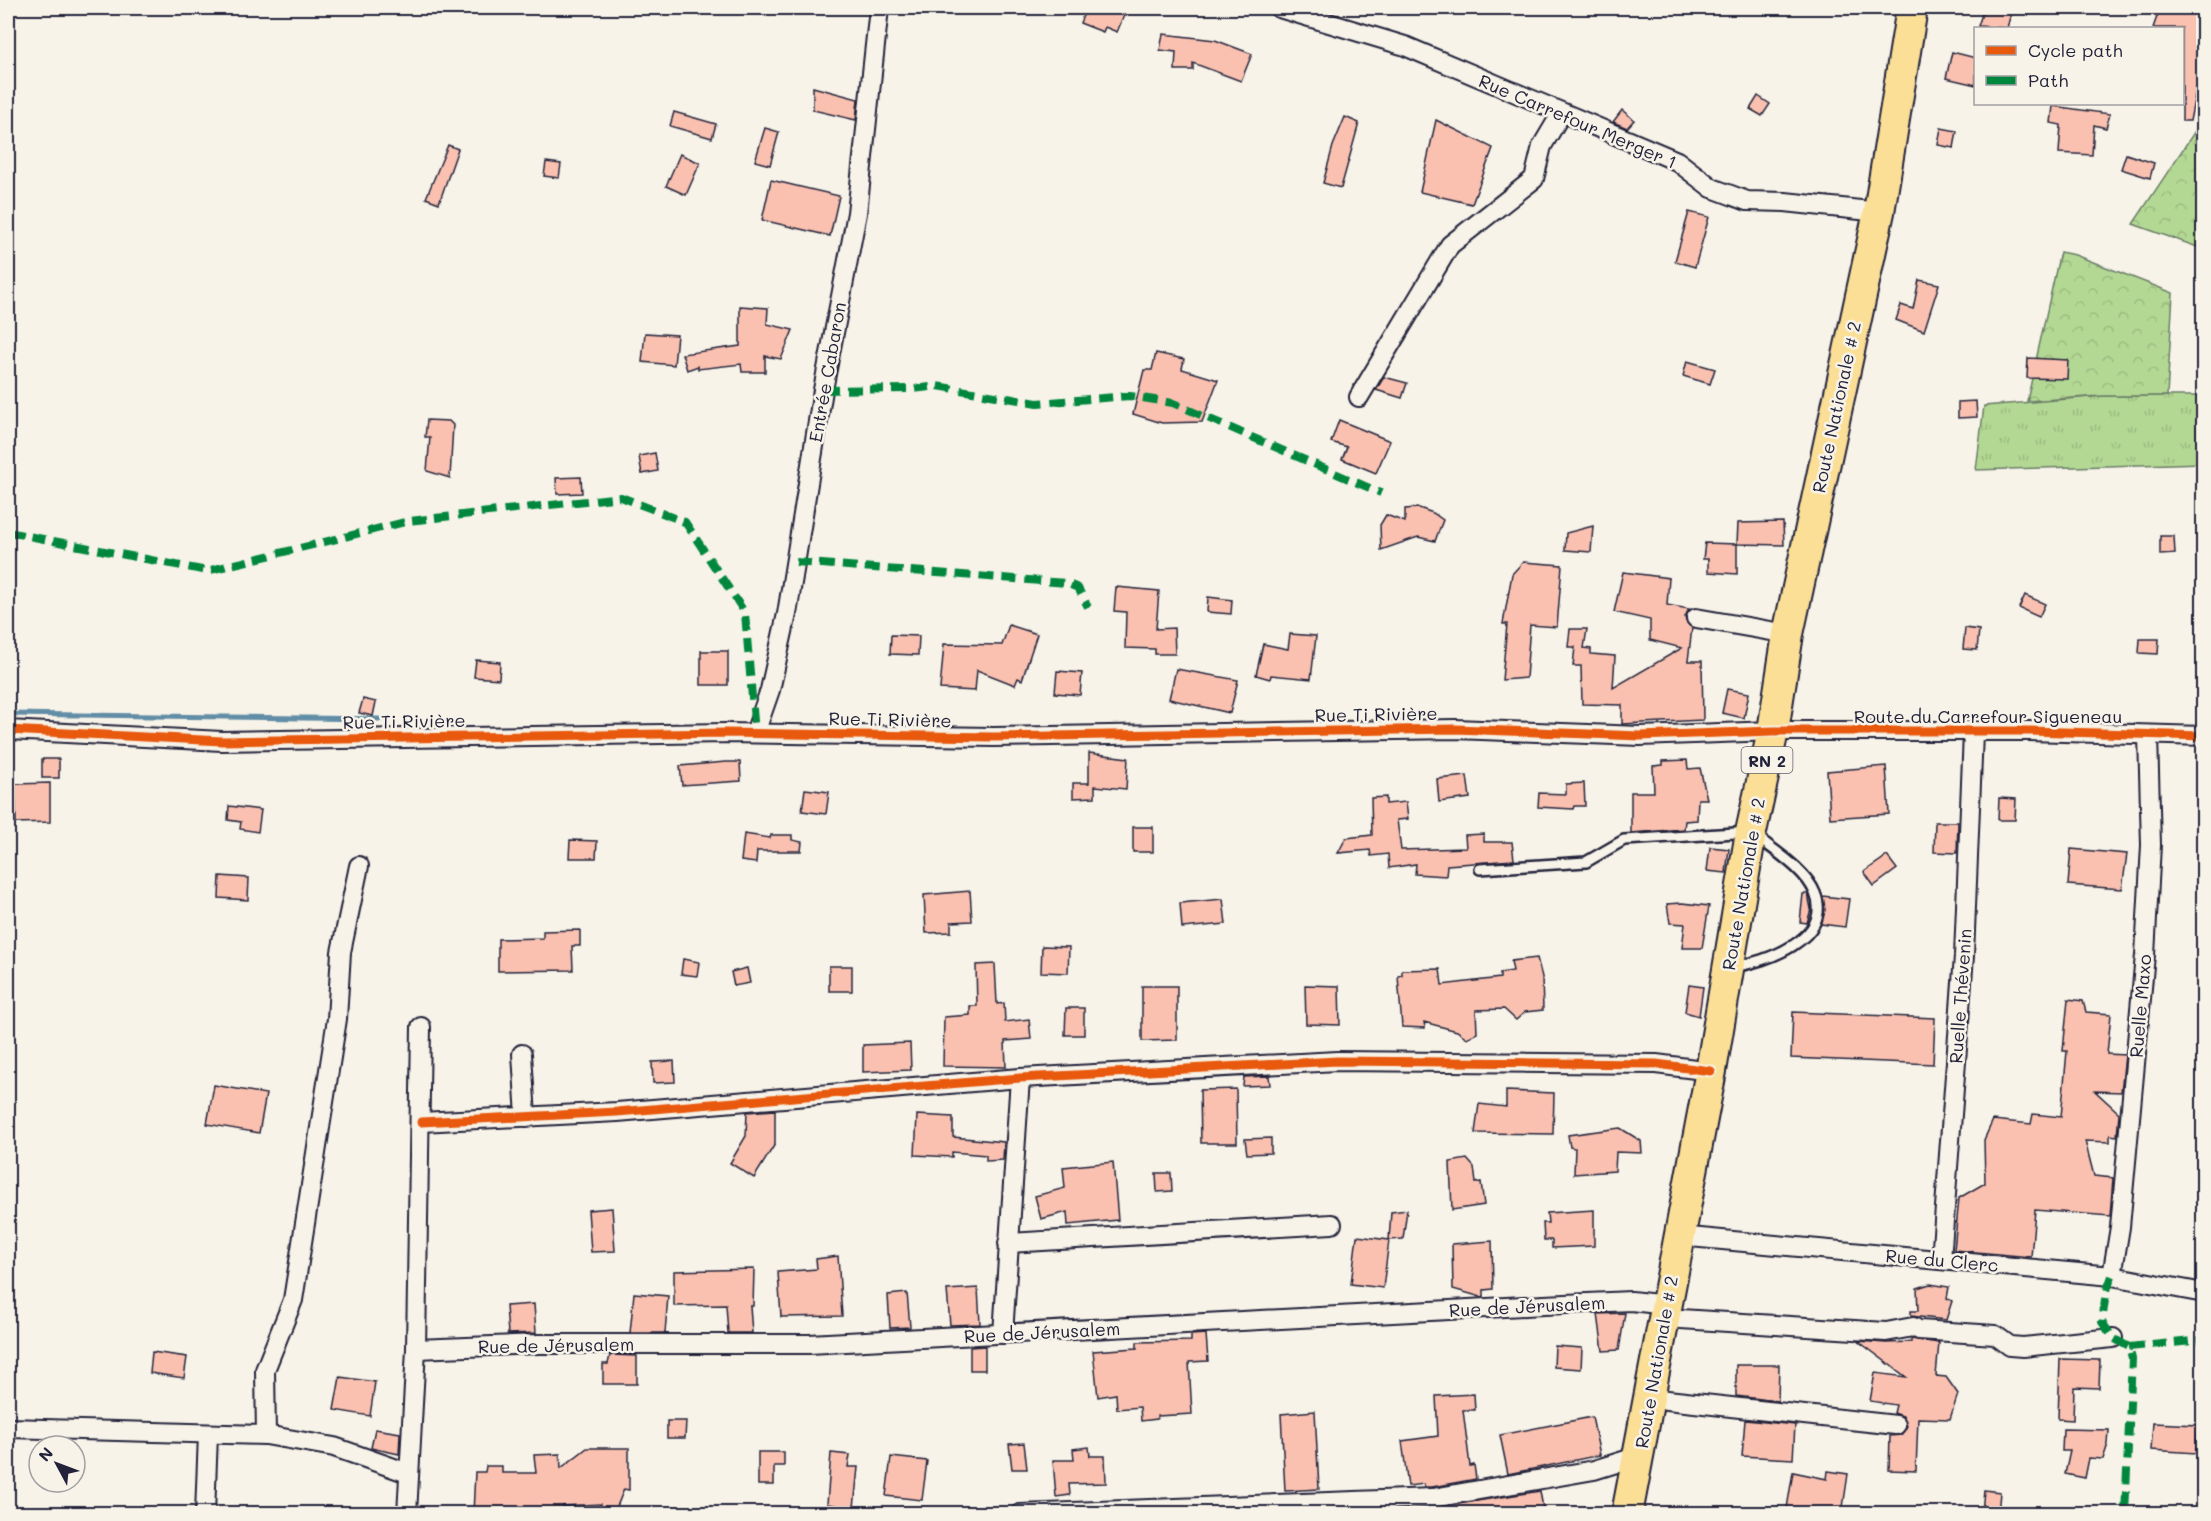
<svg xmlns="http://www.w3.org/2000/svg" width="2211" height="1521" font-family="Mali,sans-serif">
  <defs>
    <pattern id="grass-tufts" width="24" height="20" patternUnits="userSpaceOnUse" patternTransform="scale(1.5)"><rect width="24" height="20" fill="#b3d893"/><path d="M3 7l-1-3M5 7V3M7 7l1-3M15 17l-1-3M17 17v-4M19 17l1-3" fill="none" stroke="#9ab980"/></pattern>
    <pattern id="forest-crowns" width="20" height="18" patternUnits="userSpaceOnUse" patternTransform="scale(1.5)"><rect width="20" height="18" fill="#b3d893"/><path d="M2 6a3 3 0 1 1 6 0M12 15a3 3 0 1 1 6 0" fill="none" stroke="#9ab980"/></pattern>
  </defs>
  <rect width="100%" height="100%" fill="#f7f3e8"/>
  <filter id="ink" filterUnits="userSpaceOnUse"><feTurbulence type="fractalNoise" baseFrequency=".0167" numOctaves="2"/><feDisplacementMap in="SourceGraphic" scale="12" xChannelSelector="R" yChannelSelector="G"/><feConvolveMatrix kernelMatrix="1 2 1 2 8 2 1 2 1" color-interpolation-filters="sRGB"/></filter>
  <g filter="url(#ink)">
    <polygon fill="url(#grass-tufts)" stroke="#6a7d67" stroke-width="1.5" points="2103,396 2203,396 2203,463 1976,470 1984,406"/>
    <g fill="url(#forest-crowns)" stroke="#6a7d67" stroke-width="1.5">
      <polygon points="2203,119 2203,249 2133,224"/>
      <polygon points="2060,252 2075,255 2173,293 2167,396 2103,396 2027,401"/>
    </g>
    <g fill="none" stroke-linecap="round" stroke-linejoin="round">
      <polyline stroke="#628da6" stroke-width="5" points="8,714 379,719"/>
    </g>
    <g fill="#fac1b0" stroke="#22223b" stroke-width="1.5">
      <polygon points="1086,8 1111,8 1125,13 1117,32 1105,27 1103,32 1080,23"/>
      <polygon points="1984,8 2012,10 2007,28 1978,26"/>
      <polygon points="2160,8 2199,8 2195,23 2204,24 2204,75 2199,75 2190,121 2182,121 2182,28 2153,28"/>
      <polygon points="1163,34 1215,40 1252,54 1241,81 1193,63 1193,70 1175,70 1176,52 1160,50"/>
      <polygon points="1952,52 1976,58 1976,85 1946,78"/>
      <polygon points="813,87 858,99 856,120 813,110"/>
      <polygon points="1758,96 1770,104 1762,116 1750,109"/>
      <polygon points="2053,106 2110,114 2106,128 2094,125 2092,155 2059,153 2061,125 2051,123"/>
      <polygon points="1622,110 1634,120 1627,128 1613,122"/>
      <polygon points="674,112 716,124 712,138 670,126"/>
      <polygon points="1345,117 1359,123 1341,188 1323,183 1333,146"/>
      <polygon points="1436,120 1493,148 1472,204 1420,192"/>
      <polygon points="765,128 779,132 770,165 755,161"/>
      <polygon points="1941,128 1957,131 1954,148 1938,145"/>
      <polygon points="448,145 458,149 439,203 426,198"/>
      <polygon points="680,154 700,163 686,195 666,186"/>
      <polygon points="2126,154 2154,163 2150,178 2121,169"/>
      <polygon points="546,162 561,164 559,178 544,176"/>
      <polygon points="771,180 839,196 830,236 762,220"/>
      <polygon points="1689,212 1709,217 1695,267 1675,261"/>
      <polygon points="1919,280 1939,284 1924,331 1896,320 1901,305 1913,309"/>
      <polygon points="740,306 768,308 767,324 793,330 781,359 765,356 765,372 742,372 741,364 698,369 698,366 687,370 682,354 740,346"/>
      <polygon points="645,333 677,335 674,365 642,362"/>
      <polygon points="1156,353 1184,359 1182,369 1218,380 1202,422 1162,423 1133,414 1144,370 1152,370"/>
      <polygon points="2028,358 2068,360 2067,379 2027,378"/>
      <polygon points="1687,361 1715,369 1710,384 1683,376"/>
      <polygon points="1384,377 1407,383 1402,398 1376,390"/>
      <polygon points="1976,401 1977,417 1958,418 1958,402"/>
      <polygon points="427,420 449,421 453,425 450,478 427,471 430,437 425,437"/>
      <polygon points="1339,420 1390,441 1376,473 1342,459 1347,447 1331,442"/>
      <polygon points="655,453 658,471 642,474 639,456"/>
      <polygon points="581,477 582,493 557,494 556,478"/>
      <polygon points="1419,508 1433,513 1443,520 1435,541 1418,537 1381,550 1380,525 1386,515 1405,522 1405,509"/>
      <polygon points="1783,522 1784,545 1737,544 1738,523"/>
      <polygon points="1593,526 1591,552 1565,550 1566,533"/>
      <polygon points="2160,536 2174,536 2175,554 2160,555"/>
      <polygon points="1705,543 1737,544 1737,574 1708,572 1708,559 1703,559"/>
      <polygon points="1523,562 1562,565 1557,627 1530,625 1526,678 1502,680 1507,624 1503,624 1512,574"/>
      <polygon points="1623,572 1669,578 1667,605 1689,609 1685,617 1686,622 1692,628 1688,661 1702,661 1703,720 1622,724 1622,705 1582,704 1581,666 1573,666 1575,647 1568,647 1570,629 1587,629 1584,648 1591,649 1591,654 1615,656 1613,688 1682,648 1650,640 1650,620 1614,612"/>
      <polygon points="1116,587 1159,591 1156,629 1174,628 1175,654 1155,654 1155,649 1125,648 1126,612 1114,611"/>
      <polygon points="2025,595 2045,604 2039,617 2019,608"/>
      <polygon points="1208,597 1232,600 1231,614 1207,612"/>
      <polygon points="1009,625 1037,634 1022,680 1018,678 1015,685 977,670 975,691 940,689 944,644 1002,645"/>
      <polygon points="1965,628 1979,630 1977,650 1963,649"/>
      <polygon points="1290,634 1316,636 1311,679 1271,675 1270,679 1256,675 1263,644 1288,649"/>
      <polygon points="891,635 919,636 918,655 890,654"/>
      <polygon points="2140,639 2159,639 2158,654 2139,653"/>
      <rect x="701" y="651" width="27" height="34"/>
      <polygon points="476,660 500,662 499,679 474,677"/>
      <polygon points="1176,669 1238,680 1230,713 1169,699"/>
      <polygon points="1057,671 1082,673 1080,695 1055,693"/>
      <polygon points="1727,689 1749,693 1744,718 1722,713"/>
      <polygon points="363,699 376,702 373,716 359,713"/>
      <polygon points="1089,753 1128,758 1126,789 1095,786 1095,797 1073,798 1073,783 1089,783"/>
      <rect x="42" y="759" width="17" height="19"/>
      <polygon points="1687,760 1688,769 1700,768 1707,799 1698,799 1697,820 1685,821 1684,829 1631,833 1631,792 1654,792 1653,766 1663,765 1663,761"/>
      <polygon points="726,762 740,762 741,781 682,785 680,766"/>
      <polygon points="1886,766 1889,814 1830,818 1827,771"/>
      <polygon points="1467,776 1470,798 1439,802 1437,779"/>
      <polygon points="50,783 50,822 16,823 15,784"/>
      <polygon points="1584,783 1585,806 1574,806 1573,809 1538,807 1539,793 1566,794 1566,784"/>
      <polygon points="805,789 829,792 826,814 802,811"/>
      <polygon points="1386,797 1386,804 1406,802 1408,819 1397,820 1401,850 1466,848 1465,835 1484,834 1484,842 1512,842 1514,860 1447,865 1446,876 1415,874 1416,864 1389,868 1388,854 1371,856 1370,850 1338,853 1346,838 1372,835 1371,798"/>
      <polygon points="1999,798 2016,799 2015,820 1998,820"/>
      <polygon points="229,806 261,810 258,832 240,829 241,822 228,820"/>
      <polygon points="1935,822 1958,822 1957,853 1934,852"/>
      <rect x="1133" y="827" width="20" height="25"/>
      <polygon points="744,834 770,838 771,835 792,835 792,840 802,842 801,851 757,851 756,863 741,861"/>
      <polygon points="570,840 597,841 596,858 569,858"/>
      <polygon points="1710,847 1729,849 1726,873 1707,871"/>
      <polygon points="2071,849 2127,854 2122,889 2068,885"/>
      <polygon points="1887,856 1897,869 1874,886 1864,872"/>
      <polygon points="220,876 249,878 248,900 219,898"/>
      <polygon points="970,891 972,921 951,922 951,932 926,933 924,895"/>
      <polygon points="1803,894 1808,894 1811,909 1807,923 1800,922"/>
      <polygon points="1822,896 1849,899 1845,927 1821,924 1825,910"/>
      <polygon points="1223,899 1226,924 1182,928 1180,903"/>
      <polygon points="1682,903 1709,906 1702,948 1682,948 1685,924 1670,923 1667,904"/>
      <polygon points="580,930 580,946 572,946 573,970 498,971 498,939 543,938 543,931"/>
      <polygon points="1042,946 1069,947 1068,973 1041,972"/>
      <polygon points="1537,958 1542,977 1543,1010 1525,1012 1516,1020 1504,1009 1476,1010 1477,1033 1467,1038 1457,1031 1424,1022 1425,1028 1402,1027 1398,976 1402,975 1402,970 1440,969 1442,985 1500,978 1500,973 1513,971 1511,961"/>
      <polygon points="683,959 699,962 697,976 681,974"/>
      <polygon points="995,964 997,1004 1004,1003 1005,1022 1029,1019 1031,1039 1005,1041 1006,1067 943,1066 944,1017 970,1015 970,1006 977,1006 976,965"/>
      <rect x="829" y="966" width="23" height="25"/>
      <polygon points="747,968 750,983 734,986 731,972"/>
      <polygon points="1305,985 1339,986 1340,1025 1306,1024"/>
      <polygon points="1689,985 1703,987 1699,1016 1685,1012"/>
      <polygon points="1142,986 1177,986 1177,1040 1142,1041"/>
      <polygon points="2068,999 2083,1001 2086,1012 2111,1014 2107,1054 2125,1055 2121,1092 2095,1091 2119,1113 2117,1136 2110,1135 2110,1142 2085,1141 2094,1176 2113,1178 2110,1216 2035,1210 2031,1257 1954,1250 1959,1198 1985,1183 1984,1140 1993,1120 2031,1124 2033,1114 2061,1117 2067,1051 2063,1051"/>
      <polygon points="1066,1008 1084,1008 1084,1035 1065,1035"/>
      <polygon points="1793,1012 1935,1018 1933,1064 1791,1058"/>
      <polygon points="910,1043 911,1070 863,1072 863,1045"/>
      <polygon points="674,1061 675,1082 653,1083 652,1062"/>
      <polygon points="1269,1076 1270,1085 1243,1086 1244,1077"/>
      <polygon points="214,1085 266,1094 259,1133 207,1124"/>
      <polygon points="1236,1089 1237,1143 1201,1143 1200,1090"/>
      <polygon points="1506,1091 1554,1093 1553,1134 1475,1133 1479,1104 1506,1107"/>
      <polygon points="775,1110 775,1144 754,1178 730,1163 746,1136 747,1112"/>
      <polygon points="917,1115 953,1117 953,1137 1004,1142 1003,1160 986,1161 986,1155 952,1152 952,1157 915,1155"/>
      <polygon points="1620,1128 1641,1141 1642,1153 1616,1152 1615,1171 1574,1174 1575,1148 1570,1147 1568,1135"/>
      <polygon points="1271,1138 1271,1153 1247,1154 1245,1139"/>
      <polygon points="1467,1159 1474,1167 1476,1183 1481,1182 1484,1205 1452,1210 1450,1162"/>
      <polygon points="1113,1162 1118,1220 1068,1225 1067,1212 1041,1219 1035,1196 1065,1188 1063,1167"/>
      <polygon points="1156,1173 1171,1173 1172,1191 1157,1192"/>
      <polygon points="612,1208 615,1251 591,1252 588,1210"/>
      <polygon points="1407,1210 1403,1239 1389,1240 1391,1212"/>
      <polygon points="1594,1210 1594,1246 1552,1248 1552,1240 1544,1240 1543,1223 1548,1223 1547,1213"/>
      <polygon points="1357,1236 1389,1240 1383,1288 1351,1284"/>
      <polygon points="1492,1241 1493,1289 1484,1290 1484,1297 1481,1297 1453,1289 1452,1244"/>
      <polygon points="838,1256 842,1316 781,1317 778,1272 817,1269 816,1259"/>
      <polygon points="754,1269 753,1306 750,1306 752,1333 728,1333 726,1305 674,1306 674,1271"/>
      <polygon points="1930,1284 1949,1287 1947,1298 1952,1301 1946,1320 1911,1316 1911,1311 1918,1311 1917,1288"/>
      <polygon points="978,1288 980,1324 950,1325 947,1290"/>
      <polygon points="634,1293 668,1296 665,1333 630,1333"/>
      <polygon points="907,1293 910,1327 890,1328 888,1295"/>
      <polygon points="534,1304 536,1333 508,1334 506,1306"/>
      <polygon points="1625,1313 1619,1350 1603,1351 1598,1314"/>
      <polygon points="1206,1334 1208,1361 1189,1362 1192,1414 1157,1416 1157,1419 1141,1421 1140,1407 1117,1409 1116,1394 1098,1397 1093,1351 1137,1348 1137,1342 1191,1341 1191,1335"/>
      <polygon points="1911,1339 1939,1343 1936,1376 1946,1377 1958,1394 1950,1419 1918,1418 1916,1471 1889,1470 1890,1436 1901,1435 1907,1426 1903,1416 1894,1413 1896,1405 1870,1401 1875,1373 1906,1377 1858,1341 1886,1343 1911,1342"/>
      <polygon points="985,1346 985,1370 970,1370 970,1347"/>
      <polygon points="1555,1346 1582,1348 1581,1369 1554,1367"/>
      <polygon points="152,1352 187,1357 184,1378 150,1373"/>
      <polygon points="610,1355 637,1356 637,1384 603,1384 603,1364 608,1364"/>
      <polygon points="2060,1359 2100,1360 2099,1388 2074,1387 2073,1420 2058,1419"/>
      <polygon points="1736,1365 1779,1365 1778,1401 1736,1396"/>
      <polygon points="340,1377 375,1382 370,1416 334,1410"/>
      <polygon points="1474,1394 1475,1410 1463,1410 1470,1466 1474,1465 1476,1479 1432,1487 1424,1487 1424,1484 1408,1486 1402,1441 1438,1436 1436,1396"/>
      <polygon points="1315,1411 1319,1489 1285,1491 1281,1414"/>
      <polygon points="1592,1417 1600,1455 1508,1474 1500,1435"/>
      <polygon points="1745,1420 1795,1425 1793,1459 1742,1456"/>
      <polygon points="667,1421 686,1421 685,1438 667,1438"/>
      <polygon points="2153,1423 2198,1425 2196,1453 2151,1450"/>
      <polygon points="375,1429 400,1433 399,1454 371,1448"/>
      <polygon points="2063,1429 2109,1430 2108,1444 2103,1459 2089,1458 2085,1478 2065,1474 2070,1451 2062,1451"/>
      <polygon points="1024,1443 1027,1469 1012,1469 1009,1444"/>
      <polygon points="1089,1447 1090,1456 1105,1456 1106,1483 1069,1484 1070,1495 1056,1497 1053,1460 1074,1460 1073,1449"/>
      <polygon points="587,1448 629,1448 629,1490 624,1489 616,1509 598,1513 601,1504 563,1506 563,1511 473,1514 475,1472 485,1472 486,1466 502,1466 502,1473 536,1473 534,1455 560,1454 561,1468"/>
      <polygon points="758,1452 784,1452 784,1466 774,1466 774,1485 758,1485"/>
      <polygon points="831,1453 850,1455 848,1467 858,1467 854,1508 827,1504"/>
      <polygon points="891,1457 927,1461 922,1500 886,1496"/>
      <polygon points="1828,1471 1848,1474 1842,1514 1786,1514 1793,1472 1827,1479"/>
      <polygon points="1984,1490 2000,1492 1998,1514 1982,1512"/>
      <polygon points="1540,1491 1543,1508 1526,1511 1527,1514 1428,1514 1427,1509"/>
    </g>
    <g fill="none" stroke-linecap="round" stroke-linejoin="round">
      <g stroke="#22223b" stroke-width="14">
        <path id="service" d="M1480,869L1586,862L1624,840L1751,832C1771,849 1805,868 1815,893C1834,939 1765,962 1733,967"/>
      </g>
      <g stroke="#22223b" stroke-width="22">
        <g id="minor">
          <polyline points="1279,8 1405,46 1677,161 1712,188 1747,201 1785,202 1879,212"/>
          <polyline points="1359,397 1450,245 1534,179 1542,146 1561,114"/>
          <polyline points="1696,618 1788,634"/>
          <polyline points="8,730 222,741 726,733 994,737 1455,729 1640,736 1773,731 2028,731 2204,736"/>
          <polyline points="755,733 770,690 787,614 823,390 857,213 879,8"/>
          <polyline points="522,1054 526,1117"/>
          <polyline points="421,1122 617,1112 1020,1078 1337,1061 1656,1064 1711,1071"/>
          <polyline points="1679,1236 2112,1276 2204,1293"/>
          <polyline points="1008,1243 1332,1224"/>
          <polyline points="1941,1260 1964,956 1973,733"/>
          <polyline points="2112,1276 2120,1227 2145,955 2151,845 2148,735"/>
          <polyline points="1665,1318 1886,1332 1913,1327 1919,1330 1995,1335 2010,1346 2023,1347 2113,1338"/>
          <polyline points="1003,1334 1020,1078"/>
          <polyline points="416,1349 539,1344 809,1344 1544,1305 1631,1301 1667,1305"/>
          <polyline points="1649,1398 1896,1425"/>
          <polyline points="8,1428 266,1435 334,1447 408,1473"/>
          <polyline points="266,1435 265,1370 293,1300 337,1019 341,952 359,866"/>
          <polyline points="205,1514 208,1434"/>
          <polyline points="407,1514 416,1349 421,1027"/>
          <polyline points="1020,1514 1433,1498 1594,1470 1639,1456"/>
        </g>
      </g>
      <g stroke="#22223b" stroke-width="34">
        <polyline id="primary" points="1627,1514 1711,1071 1751,832 1773,731 1788,634 1879,212 1912,8"/>
      </g>
      <use href="#service" stroke="#f7f3e8" stroke-width="9"/>
      <use href="#minor" stroke="#f7f3e8" stroke-width="18"/>
      <use href="#primary" stroke="#fbdf96" stroke-width="30"/>
      <g stroke="#00873e" stroke-width="8" stroke-dasharray="15 8" stroke-linecap="butt">
        <polyline points="823,390 914,389 937,386 1037,403 1130,396 1173,403 1381,493"/>
        <polyline points="8,532 207,571 409,521 621,497 685,522 745,613 755,733"/>
        <polyline points="796,562 1066,583 1078,588 1088,607"/>
        <polyline points="2112,1276 2106,1293 2102,1322 2113,1338 2129,1347 2132,1359 2125,1514"/>
        <polyline points="2129,1347 2204,1340"/>
      </g>
      <g stroke="#f7f3e8" stroke-width="13">
        <g id="cycleway">
          <polyline points="8,730 222,741 726,733 994,737 1455,729 1640,736 1773,731 2028,731 2204,736"/>
          <polyline points="421,1122 617,1112 1020,1078 1337,1061 1656,1064 1711,1071"/>
        </g>
      </g>
      <use href="#cycleway" stroke="#e8590c" stroke-width="9"/>
    </g>
  </g>
  <g text-anchor="middle" dominant-baseline="central" stroke-width="5" stroke-linejoin="round" paint-order="stroke">
    <rect fill="#f7f3e8" stroke="#62616f" stroke-width="1.5" x="1741.5" y="747" width="51" height="26" rx="4.5"/>
    <g font-size="16" font-weight="bold" fill="#22223b">
      <text x="1767" y="760">RN 2</text>
    </g>
    <g font-size="18" fill="#22223b" stroke="#f7f3e8">
      <text transform="translate(1578 121) rotate(23)">Rue Carrefour Merger 1</text>
      <text transform="translate(827 372) rotate(-80)">Entrée Cabaron</text>
      <text transform="translate(1836 407) rotate(-78)">Route Nationale # 2</text>
      <text transform="translate(1376 714) rotate(-1)">Rue Ti Rivière</text>
      <text x="1988" y="716">Route du Carrefour Sigueneau</text>
      <text transform="translate(890 719) rotate(1)">Rue Ti Rivière</text>
      <text transform="translate(404 721) rotate(-1)">Rue Ti Rivière</text>
      <text transform="translate(1743 884) rotate(-80)">Route Nationale # 2</text>
      <text transform="translate(1960 996) rotate(-86)">Ruelle Thévenin</text>
      <text transform="translate(2140 1006) rotate(-85)">Ruelle Maxo</text>
      <text transform="translate(1942 1260) rotate(5)">Rue du Clerc</text>
      <text transform="translate(1527 1306) rotate(-3)">Rue de Jérusalem</text>
      <text transform="translate(1042 1332) rotate(-3)">Rue de Jérusalem</text>
      <text transform="translate(556 1345) rotate(-1)">Rue de Jérusalem</text>
      <text transform="translate(1656 1362) rotate(-80)">Route Nationale # 2</text>
    </g>
  </g>
  <rect width="2211" height="1521" fill="none" stroke="#f7f3e8" stroke-width="30"/>
  <rect x="15" y="15" width="2181" height="1491" fill="none" stroke="#22223b" stroke-width="2" filter="url(#ink)"/>
  <rect x="1974" y="27" width="210" height="78" fill="#f7f3e8" stroke="#a29fa3" stroke-width="1.5"/>
  <rect x="1986" y="46" width="30" height="9" fill="#e8590c" stroke="#a29fa3" stroke-width="1.5"/>
  <text x="2028" y="57" font-size="18" fill="#22223b">Cycle path</text>
  <rect x="1986" y="76" width="30" height="9" fill="#00873e" stroke="#a29fa3" stroke-width="1.5"/>
  <text x="2028" y="87" font-size="18" fill="#22223b">Path</text>
  <g transform="translate(57 1464) rotate(311)"><circle r="28" fill="#f7f3e8" stroke="#a29fa3" stroke-width="1.5"/>
  <path d="M0-4.5L10 22L0 15L-10 22Z" fill="#22223b"/>
  <text y="-9" font-size="16" font-weight="bold" text-anchor="middle" fill="#22223b">N</text>
  </g>
</svg>
